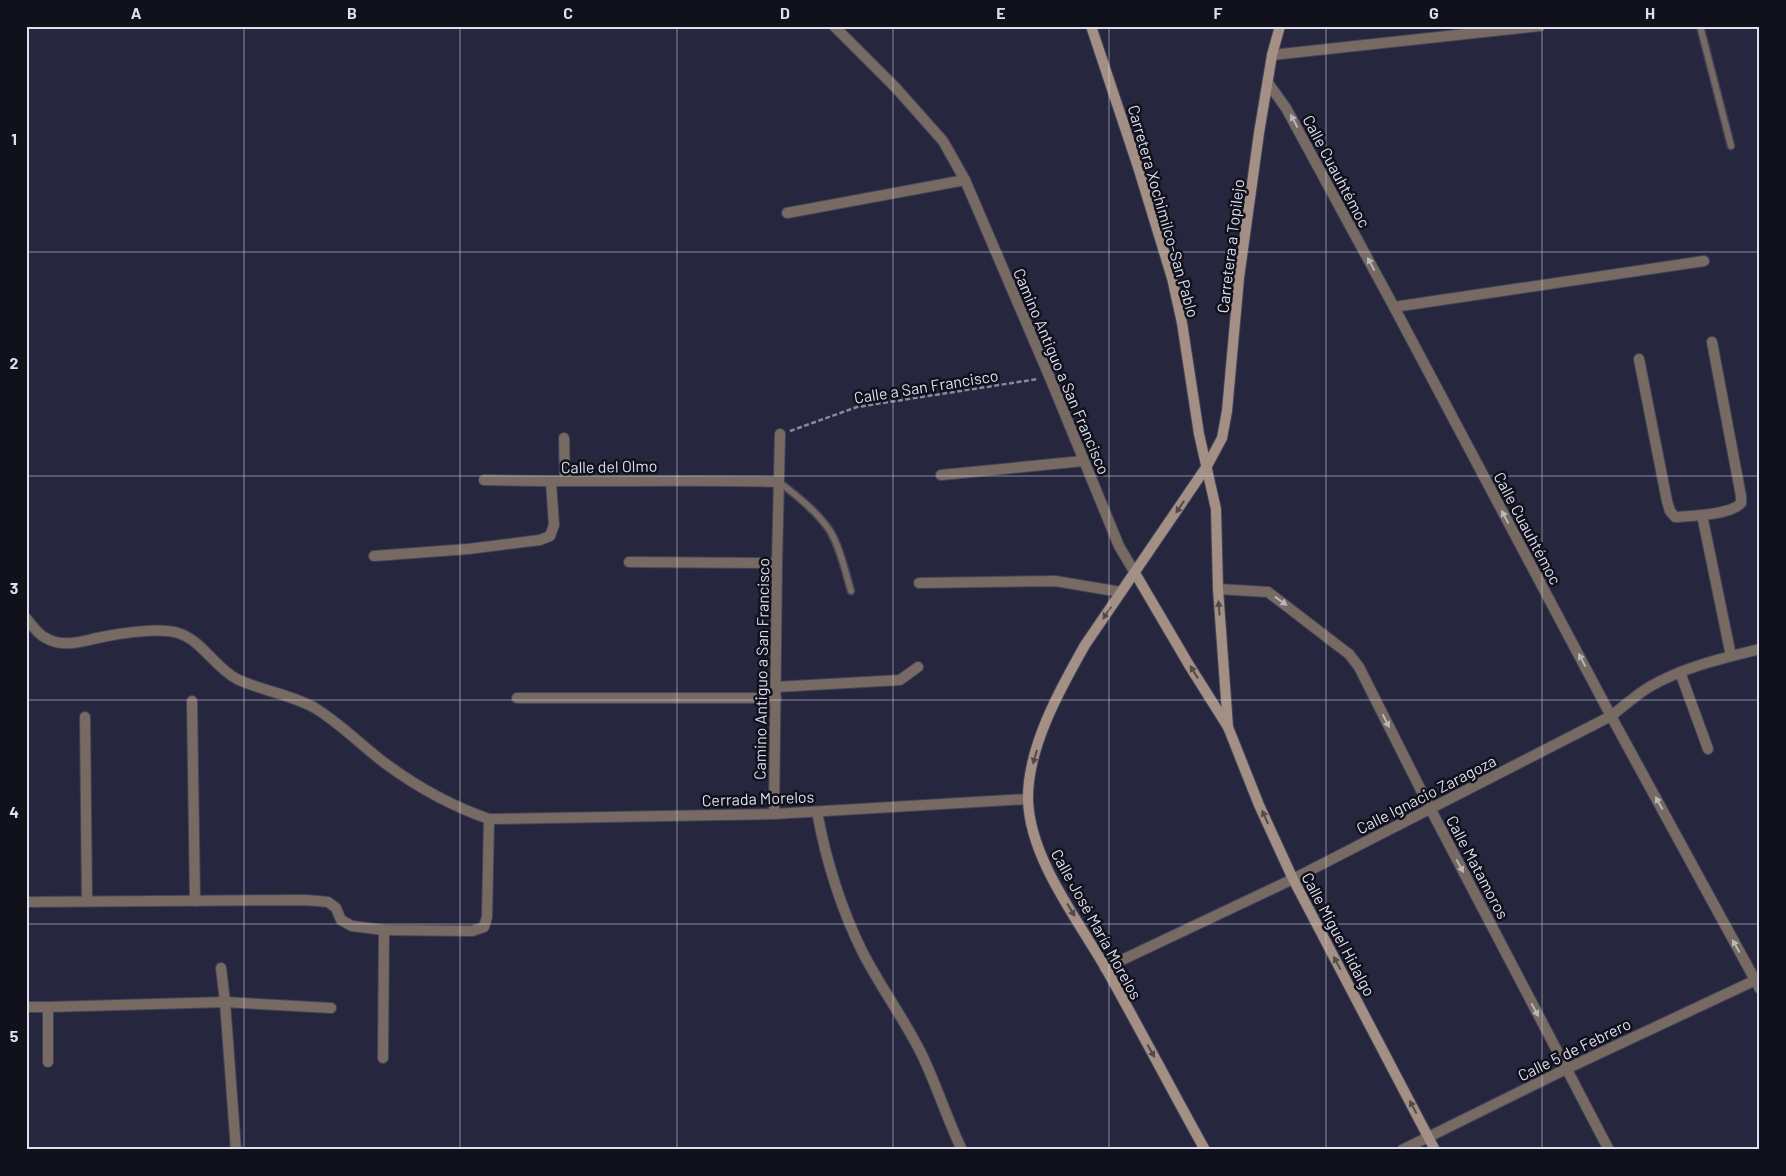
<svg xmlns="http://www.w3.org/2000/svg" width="1786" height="1176" font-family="Barlow,sans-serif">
  <rect width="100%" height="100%" fill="#26273e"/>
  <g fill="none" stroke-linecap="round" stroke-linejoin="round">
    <g stroke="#43445a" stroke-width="9">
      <g id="lane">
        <polyline points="1700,26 1731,146"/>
        <path d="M779,482C797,496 815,510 828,528C839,543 846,574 851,591"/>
      </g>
    </g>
    <g stroke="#43445a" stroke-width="12">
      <g id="street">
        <polyline points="834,26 896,88 943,141 965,180 1050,378 1119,546 1135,573"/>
        <polyline points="1272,55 1540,26"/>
        <polyline points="1268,83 1286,108 1394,307 1611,716 1760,989"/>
        <polyline points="787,213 965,180"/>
        <polyline points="1394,307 1704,261"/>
        <path d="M1639,359L1667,501L1670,511L1675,517C1691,516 1731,515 1741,503V496L1712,342"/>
        <polyline points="564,438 565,481"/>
        <polyline points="941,475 1083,461"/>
        <path d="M484,480C582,483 681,479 779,482"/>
        <polyline points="1702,515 1731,656"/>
        <polyline points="374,556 468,549 540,540 550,536 554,525 551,482"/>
        <polyline points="629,562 777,563"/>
        <polyline points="919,583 1055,581 1121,592"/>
        <polyline points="1218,589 1268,592 1337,645 1349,654 1359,667 1430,808 1609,1150"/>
        <path d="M26,618C31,624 37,633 44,637C63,649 82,641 102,637C123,633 158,627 178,633C202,640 215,668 237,679C262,691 290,694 315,708C341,724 362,746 386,764C416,786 454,807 489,819L774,814L1028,799"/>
        <polyline points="1680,672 1708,749"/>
        <polyline points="776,687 900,680 918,667"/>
        <polyline points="517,698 776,698"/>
        <polyline points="192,701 195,901"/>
        <polyline points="85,717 87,901"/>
        <path d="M817,812C826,860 841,909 863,953C881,988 905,1020 922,1055C937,1086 947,1119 962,1150"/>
        <polyline points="774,814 777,563 780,434"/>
        <polyline points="26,902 306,900 328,902 336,908 341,920 352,926 384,930 472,931 484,927 487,917 489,819"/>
        <polyline points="221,968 225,1002 236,1150"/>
        <path d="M1105,968L1293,879L1611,716C1624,706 1637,694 1651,686C1684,667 1723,658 1760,649"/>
        <polyline points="26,1007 48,1007 225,1002 331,1008"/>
        <polyline points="48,1007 48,1062"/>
        <polyline points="383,1058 384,930"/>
        <polyline points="1402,1150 1566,1069 1760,978"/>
      </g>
    </g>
    <g stroke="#43445a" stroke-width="12">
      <g id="secondary">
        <polyline points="1091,26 1139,170 1172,278 1182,323 1199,434 1216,509 1218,589 1228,727"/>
        <polyline points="1135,573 1189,665 1228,727 1259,805 1293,879 1435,1150"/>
        <path d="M1205,1150C1171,1089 1139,1027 1105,967C1076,917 1030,858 1028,800C1027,748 1060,689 1085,645L1207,466L1222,438L1227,411L1239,278L1259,133L1272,55L1280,26"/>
      </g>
    </g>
    <polyline stroke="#88899c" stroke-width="2.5" stroke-dasharray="5 2.5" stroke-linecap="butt" points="790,431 857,407 1038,379"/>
    <use href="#lane" stroke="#776a63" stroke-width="6"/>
    <use href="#street" stroke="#776a63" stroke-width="10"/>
    <use href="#secondary" stroke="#a38f84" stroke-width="10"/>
  </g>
  <defs><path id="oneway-solid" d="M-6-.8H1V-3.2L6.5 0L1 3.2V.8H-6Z" transform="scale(1.25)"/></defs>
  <g fill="#bab6be">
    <use href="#oneway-solid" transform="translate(1294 121) rotate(-118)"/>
    <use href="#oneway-solid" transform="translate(1371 264) rotate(-118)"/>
    <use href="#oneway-solid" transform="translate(1505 517) rotate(-118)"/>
    <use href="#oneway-solid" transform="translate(1281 601) rotate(36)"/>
    <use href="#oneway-solid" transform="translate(1582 660) rotate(-118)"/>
    <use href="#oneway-solid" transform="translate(1386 721) rotate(63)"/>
    <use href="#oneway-solid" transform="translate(1659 803) rotate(-119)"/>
    <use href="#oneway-solid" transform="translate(1460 866) rotate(62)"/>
    <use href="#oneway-solid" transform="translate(1736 946) rotate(-119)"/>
    <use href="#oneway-solid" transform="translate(1535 1010) rotate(62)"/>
  </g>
  <g fill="#524a4a">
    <use href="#oneway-solid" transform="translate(1180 507) rotate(124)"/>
    <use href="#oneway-solid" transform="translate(1219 608) rotate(-94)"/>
    <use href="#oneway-solid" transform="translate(1107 613) rotate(124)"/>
    <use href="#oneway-solid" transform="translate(1194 672) rotate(-122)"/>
    <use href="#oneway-solid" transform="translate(1035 757) rotate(106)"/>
    <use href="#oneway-solid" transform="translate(1265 817) rotate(-114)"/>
    <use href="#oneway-solid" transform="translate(1071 910) rotate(59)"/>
    <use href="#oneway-solid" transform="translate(1337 963) rotate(-118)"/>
    <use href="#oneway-solid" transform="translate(1151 1051) rotate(61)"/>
    <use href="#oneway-solid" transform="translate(1413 1107) rotate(-118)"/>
  </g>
  <path fill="none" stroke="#dedfef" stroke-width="1" stroke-opacity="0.55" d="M244,26V1150M460,26V1150M677,26V1150M893,26V1150M1109,26V1150M1326,26V1150M1542,26V1150M26,252H1760M26,476H1760M26,700H1760M26,924H1760"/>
  <g text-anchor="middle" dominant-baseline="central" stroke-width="5" stroke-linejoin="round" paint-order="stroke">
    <g font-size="16" fill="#dedfef" stroke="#10111b">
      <text transform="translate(1337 171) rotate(62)">Calle Cuauhtémoc</text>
      <text transform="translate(1164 211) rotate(74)">Carretera Xochimilco-San Pablo</text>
      <text transform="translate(1230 246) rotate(-83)">Carretera a Topilejo</text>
      <text transform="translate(1062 371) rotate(67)">Camino Antiguo a San Francisco</text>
      <text transform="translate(926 386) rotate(-9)">Calle a San Francisco</text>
      <text transform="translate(609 466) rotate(-1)">Calle del Olmo</text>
      <text transform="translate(1528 528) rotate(62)">Calle Cuauhtémoc</text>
      <text transform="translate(761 669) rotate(-89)">Camino Antiguo a San Francisco</text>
      <text transform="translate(1426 794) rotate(-27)">Calle Ignacio Zaragoza</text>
      <text transform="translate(758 798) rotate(-2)">Cerrada Morelos</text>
      <text transform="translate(1478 867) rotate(62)">Calle Matamoros</text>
      <text transform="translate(1097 924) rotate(61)">Calle José María Morelos</text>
      <text transform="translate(1339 934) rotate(62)">Calle Miguel Hidalgo</text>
      <text transform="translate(1574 1049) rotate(-26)">Calle 5 de Febrero</text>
    </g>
  </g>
  <rect width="1786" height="1176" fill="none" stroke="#10111b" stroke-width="55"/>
  <rect x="28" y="28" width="1730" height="1120" fill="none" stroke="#dedfef" stroke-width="2"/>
  <g font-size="16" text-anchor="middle" font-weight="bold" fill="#dedfef">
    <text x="136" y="19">A</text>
    <text x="352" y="19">B</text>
    <text x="568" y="19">C</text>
    <text x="785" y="19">D</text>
    <text x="1001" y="19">E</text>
    <text x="1218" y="19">F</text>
    <text x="1434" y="19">G</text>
    <text x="1650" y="19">H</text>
    <text x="14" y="145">1</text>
    <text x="14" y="369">2</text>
    <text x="14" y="594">3</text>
    <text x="14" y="818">4</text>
    <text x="14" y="1042">5</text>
  </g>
</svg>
